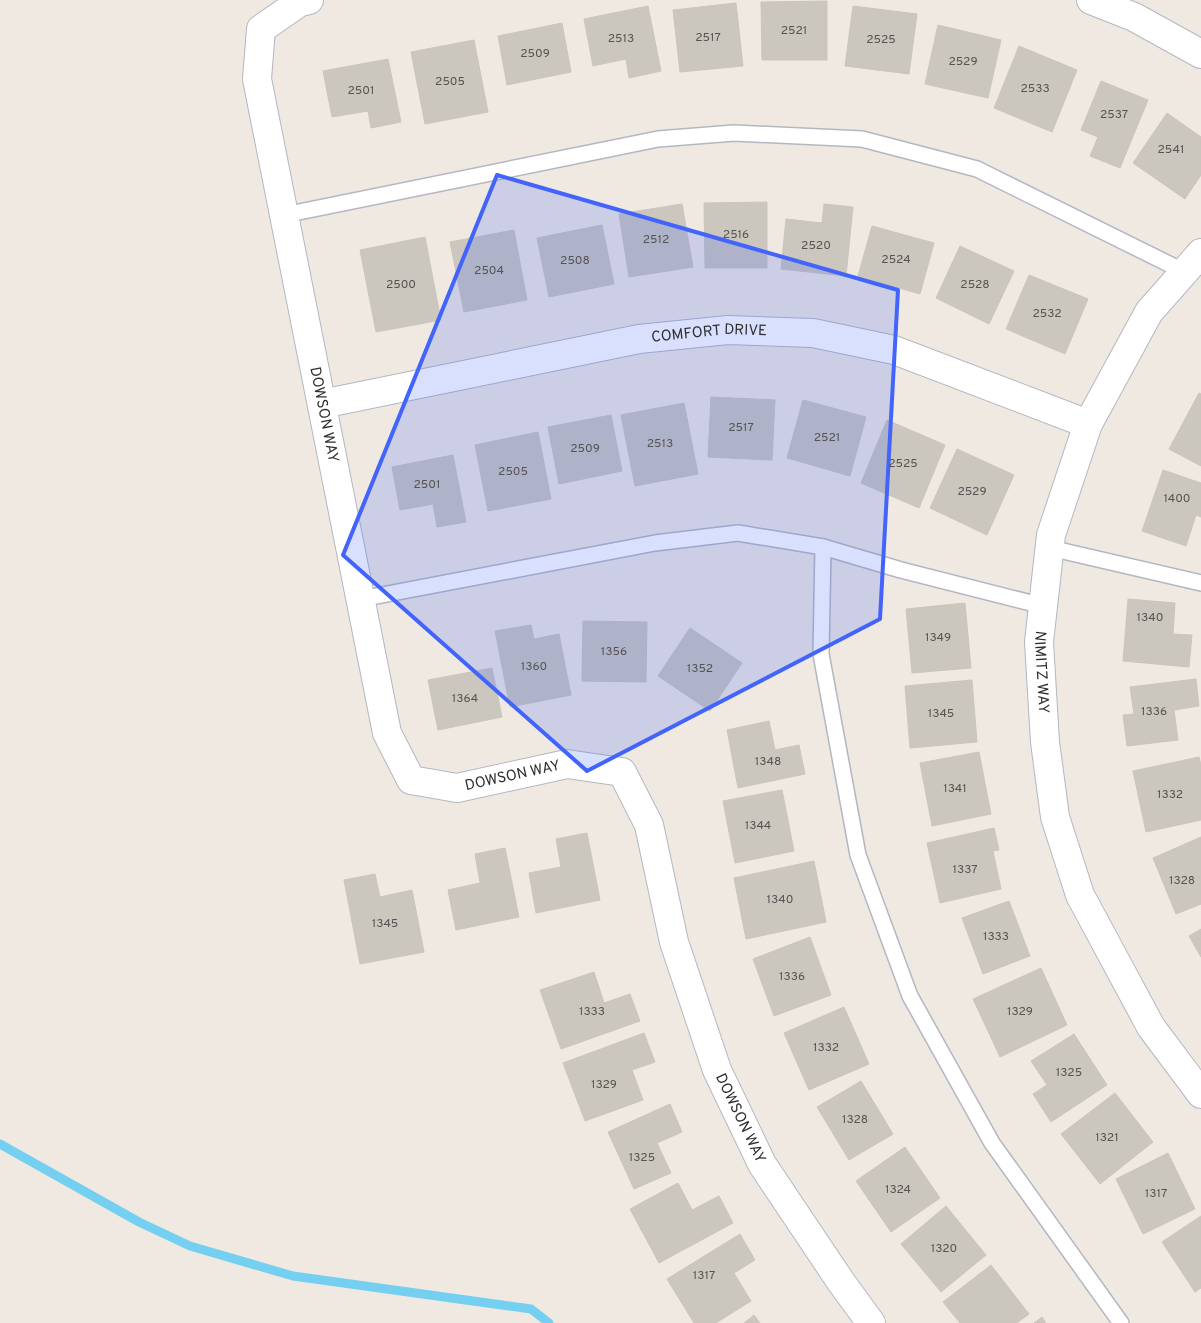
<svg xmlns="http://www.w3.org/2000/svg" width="1201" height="1323" font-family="Overpass,sans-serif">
  <rect width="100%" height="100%" fill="#efe9e1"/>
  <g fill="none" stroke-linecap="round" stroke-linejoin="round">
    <polyline stroke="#75cff0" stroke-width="9" points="0,1144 139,1222 190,1246 293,1276 531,1309 549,1323"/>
  </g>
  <g fill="#cbc7bf" stroke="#cbc5ba">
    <polygon points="827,1 827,60 762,60 761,2"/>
    <polygon points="736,3 743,66 680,72 673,10"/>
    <polygon points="648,6 661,71 629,78 626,59 593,66 584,19"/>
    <polygon points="853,6 917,14 909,74 845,66"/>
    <polygon points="562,23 571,72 507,85 498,36"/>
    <polygon points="938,25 1001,40 988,98 925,84"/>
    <polygon points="474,40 488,112 425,124 411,52"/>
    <polygon points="1019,46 1077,70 1052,132 994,108"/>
    <polygon points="388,59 401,122 371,128 368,111 332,117 323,71"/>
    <polygon points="1101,81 1148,100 1120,168 1090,156 1098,137 1081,130"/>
    <polygon points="1167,113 1201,137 1201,175 1185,199 1133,163"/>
    <polygon points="767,202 767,268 705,268 704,203"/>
    <polygon points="682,204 693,267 629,277 619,214"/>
    <polygon points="824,204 853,207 846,276 781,269 786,219 822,223"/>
    <polygon points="602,225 614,284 549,297 537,238"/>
    <polygon points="872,226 934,243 920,294 858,276"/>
    <polygon points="514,230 527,300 464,312 450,242"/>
    <polygon points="425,237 441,320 376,332 360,250"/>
    <polygon points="960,246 1014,271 989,324 936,298"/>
    <polygon points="1029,275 1088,299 1065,354 1006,329"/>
    <polygon points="1199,393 1201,394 1201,466 1169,449"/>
    <polygon points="711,397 775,400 772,460 708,457"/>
    <polygon points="803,400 866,417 850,476 787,458"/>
    <polygon points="684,403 698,474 635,486 621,415"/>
    <polygon points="611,415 622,471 559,484 548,427"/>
    <polygon points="887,420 945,445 919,508 861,483"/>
    <polygon points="538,432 551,499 488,511 475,445"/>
    <polygon points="957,449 1014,475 987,535 930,508"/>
    <polygon points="453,455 466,522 437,527 433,504 400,510 392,467"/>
    <polygon points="1163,470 1201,483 1201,517 1196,515 1186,546 1142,531"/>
    <polygon points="1128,599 1175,603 1173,634 1192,635 1189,667 1123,661"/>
    <polygon points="965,603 971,668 912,673 906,609"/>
    <polygon points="583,621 647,622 646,682 582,681"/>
    <polygon points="531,625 534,639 559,634 571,695 510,707 495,631"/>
    <polygon points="690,628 742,663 710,711 658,676"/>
    <polygon points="492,668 502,717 438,730 428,680"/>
    <polygon points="1196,679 1199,706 1174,710 1178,740 1127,746 1123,715 1134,714 1130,687"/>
    <polygon points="972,680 977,742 910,748 905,686"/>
    <polygon points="769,721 775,750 799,745 805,774 738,788 727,730"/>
    <polygon points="979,752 991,814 932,826 920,763"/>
    <polygon points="1199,757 1201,765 1201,820 1146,832 1133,771"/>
    <polygon points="782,790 794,851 735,863 723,801"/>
    <polygon points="994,828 999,850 993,851 1001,889 940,903 927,843"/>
    <polygon points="587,833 600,900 536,913 529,873 561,867 556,839"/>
    <polygon points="1201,837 1201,904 1176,914 1153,858"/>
    <polygon points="505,848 519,917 456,930 448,890 480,883 475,854"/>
    <polygon points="814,861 826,922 746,939 734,878"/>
    <polygon points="375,874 380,897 412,890 424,952 360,964 344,880"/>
    <polygon points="1009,901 1030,956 983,974 962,918"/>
    <polygon points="1201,929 1201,957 1189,936"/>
    <polygon points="810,937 831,995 774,1016 753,959"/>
    <polygon points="1041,968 1067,1025 1000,1057 973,999"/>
    <polygon points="594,972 604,1003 630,994 640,1021 561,1049 540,990"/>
    <polygon points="844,1007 869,1064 809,1090 784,1033"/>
    <polygon points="644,1033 655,1062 632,1070 643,1100 585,1121 563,1063"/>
    <polygon points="1074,1034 1107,1085 1051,1122 1033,1094 1047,1085 1031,1061"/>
    <polygon points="861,1081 893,1134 849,1160 817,1107"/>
    <polygon points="1115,1093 1153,1142 1100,1184 1061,1134"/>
    <polygon points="670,1104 682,1132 657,1143 671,1173 634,1189 608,1132"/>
    <polygon points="905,1147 940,1198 891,1232 856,1181"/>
    <polygon points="1168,1153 1195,1209 1143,1234 1116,1179"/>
    <polygon points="678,1183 692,1210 719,1196 733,1223 659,1263 630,1209"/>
    <polygon points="946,1206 986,1255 941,1292 901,1244"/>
    <polygon points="1201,1216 1201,1288 1195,1292 1162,1242"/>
    <polygon points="740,1234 755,1260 734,1273 751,1301 716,1323 694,1323 667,1279"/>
    <polygon points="991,1265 1029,1314 1017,1323 960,1323 943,1302"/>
    <polygon points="754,1315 760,1323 744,1323"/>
    <polygon points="1042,1317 1046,1323 1034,1323"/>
  </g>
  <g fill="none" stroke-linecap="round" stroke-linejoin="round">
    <g stroke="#b4b7c1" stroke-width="18">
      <g id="service">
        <polyline points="284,215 658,139 734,133 862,139 977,169 1185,272"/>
        <polyline points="823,547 821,654 858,855 910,996 992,1143 1121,1323"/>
        <polyline points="1050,548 1201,583"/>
        <polyline points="361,599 655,543 738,533 823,547 901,570 1043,606"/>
      </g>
    </g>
    <g stroke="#b4b7c1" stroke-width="30">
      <g id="minor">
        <path id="s1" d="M309,0L300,2L261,29L257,79L387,733L411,780L457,788L567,764L622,772L649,825L674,942L717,1070L762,1164L841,1282L871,1323"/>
        <polyline points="1091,0 1134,17 1201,54"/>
        <path id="s2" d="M1201,253L1149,312L1088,424L1051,535L1039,642L1045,742L1055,817L1080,895L1151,1027L1201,1094"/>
        <path id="s3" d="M322,404L639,339L728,330L813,333L894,350L1088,424"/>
      </g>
    </g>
    <use href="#service" stroke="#fff" stroke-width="15"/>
    <use href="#minor" stroke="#fff" stroke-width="28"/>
  </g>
  <path fill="#4264fb" fill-opacity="0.2" stroke="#4264fb" stroke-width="4" stroke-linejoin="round" d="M497,175L898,290L880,619L587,771L343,555Z"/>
  <g text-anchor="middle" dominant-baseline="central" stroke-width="4" stroke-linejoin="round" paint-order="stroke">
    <g font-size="12" fill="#555452">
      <text x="794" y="31">2521</text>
      <text x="708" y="38">2517</text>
      <text x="621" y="39">2513</text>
      <text x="881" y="40">2525</text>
      <text x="535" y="54">2509</text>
      <text x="963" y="62">2529</text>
      <text x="450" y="82">2505</text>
      <text x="1035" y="89">2533</text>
      <text x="361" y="91">2501</text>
      <text x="1114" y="115">2537</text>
      <text x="1171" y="150">2541</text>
      <text x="736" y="235">2516</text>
      <text x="656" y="240">2512</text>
      <text x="816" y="246">2520</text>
      <text x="896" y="260">2524</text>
      <text x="575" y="261">2508</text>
      <text x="489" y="271">2504</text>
      <text x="401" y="285">2500</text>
      <text x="975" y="285">2528</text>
      <text x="1047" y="314">2532</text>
      <text x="741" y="428">2517</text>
      <text x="827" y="438">2521</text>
      <text x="660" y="444">2513</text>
      <text x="585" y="449">2509</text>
      <text x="903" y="464">2525</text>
      <text x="513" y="472">2505</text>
      <text x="427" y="485">2501</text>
      <text x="972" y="492">2529</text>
      <text x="1177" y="499">1400</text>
      <text x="1150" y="618">1340</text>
      <text x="938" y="638">1349</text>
      <text x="614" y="652">1356</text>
      <text x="534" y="667">1360</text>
      <text x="700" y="669">1352</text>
      <text x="465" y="699">1364</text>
      <text x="1154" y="712">1336</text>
      <text x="941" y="714">1345</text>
      <text x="768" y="762">1348</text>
      <text x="955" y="789">1341</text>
      <text x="1170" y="795">1332</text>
      <text x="758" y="826">1344</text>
      <text x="965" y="870">1337</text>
      <text x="1182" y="881">1328</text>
      <text x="780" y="900">1340</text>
      <text x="385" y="924">1345</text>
      <text x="996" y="937">1333</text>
      <text x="792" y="977">1336</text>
      <text x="592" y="1012">1333</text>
      <text x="1020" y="1012">1329</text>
      <text x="826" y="1048">1332</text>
      <text x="1069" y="1073">1325</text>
      <text x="604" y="1085">1329</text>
      <text x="855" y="1120">1328</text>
      <text x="1107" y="1138">1321</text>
      <text x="642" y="1158">1325</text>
      <text x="898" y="1190">1324</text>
      <text x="1156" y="1194">1317</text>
      <text x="944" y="1249">1320</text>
      <text x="704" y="1276">1317</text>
    </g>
    <g font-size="15" fill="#2e2e2e" stroke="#fff">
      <text stroke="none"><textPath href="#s3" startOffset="394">COMFORT DRIVE</textPath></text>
      <text stroke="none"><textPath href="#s1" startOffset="449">DOWSON WAY</textPath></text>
      <text stroke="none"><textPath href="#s2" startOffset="461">NIMITZ WAY</textPath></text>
      <text stroke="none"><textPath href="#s1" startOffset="930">DOWSON WAY</textPath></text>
      <text stroke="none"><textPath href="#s1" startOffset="1409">DOWSON WAY</textPath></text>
    </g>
  </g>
</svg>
